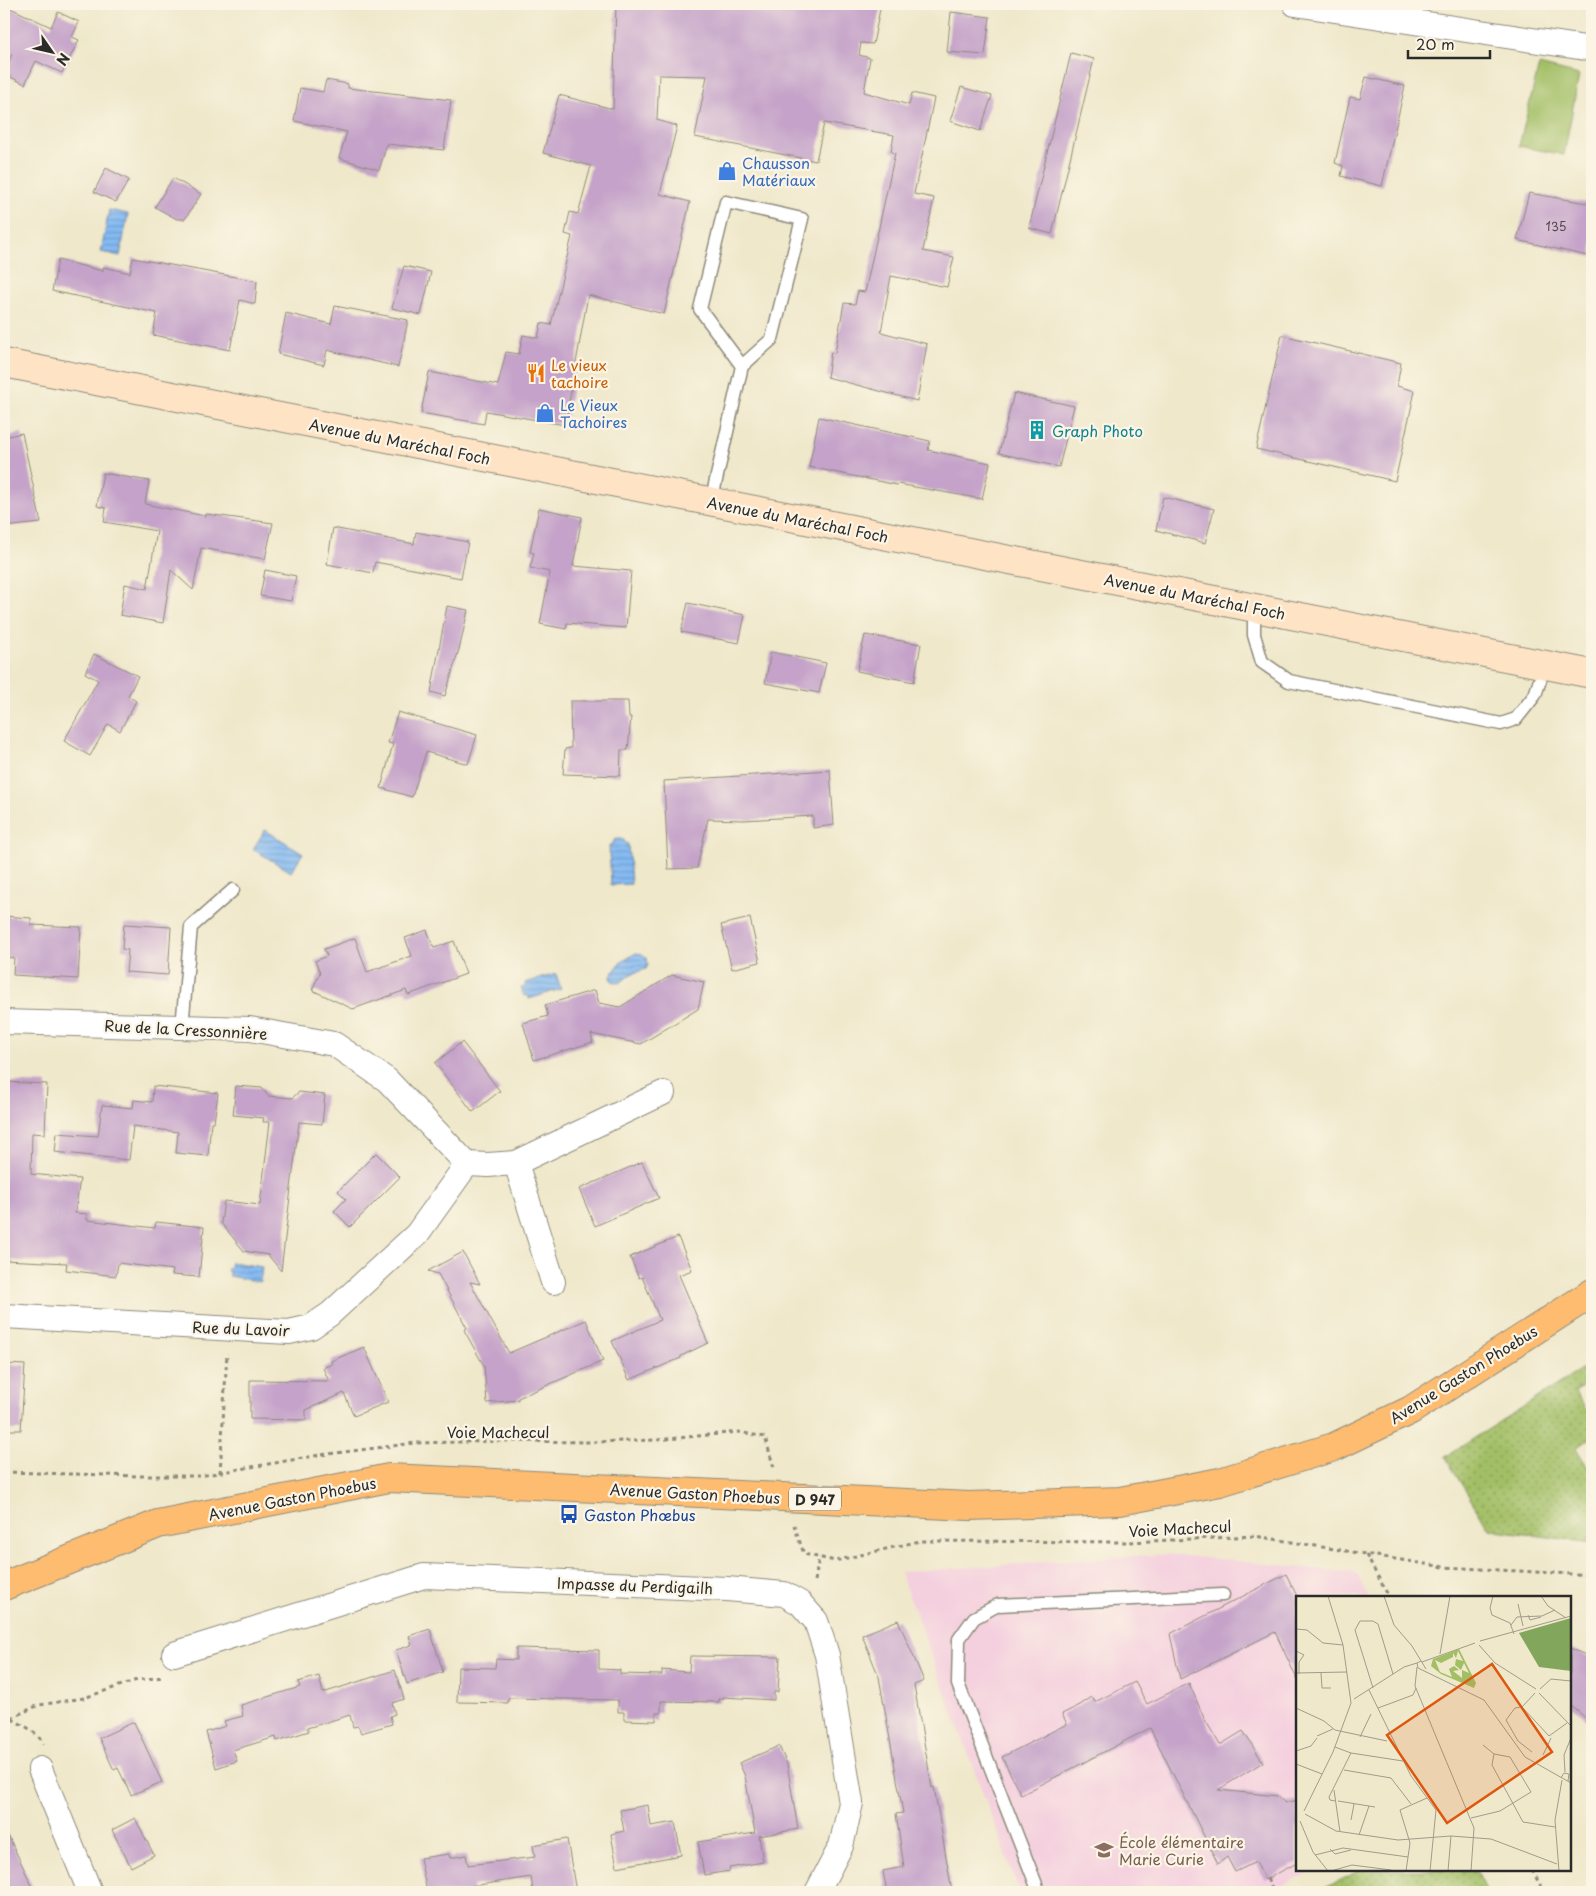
<svg xmlns="http://www.w3.org/2000/svg" width="1596" height="1896" font-family="'Playpen Sans',sans-serif">
  <defs>
    <pattern id="grass-dots" width="8" height="8" patternUnits="userSpaceOnUse" patternTransform="scale(1.25)"><rect width="8" height="8" fill="#a3bf66"/><path d="M2 2h.1M6 6h.1" fill="none" stroke="#859b54" stroke-width="1.8" stroke-linecap="round"/></pattern>
    <pattern id="water-rules" width="6" height="5" patternUnits="userSpaceOnUse" patternTransform="scale(1.25)"><rect width="6" height="5" fill="#84baf3"/><path d="M0 2.5h6" fill="none" stroke="#6c97c5"/></pattern>
  </defs>
  <rect width="100%" height="100%" fill="#fcf5e5"/>
  <filter id="ink" filterUnits="userSpaceOnUse"><feTurbulence type="fractalNoise" baseFrequency=".02" numOctaves="2"/><feDisplacementMap in="SourceGraphic" scale="10" xChannelSelector="R" yChannelSelector="G"/><feConvolveMatrix kernelMatrix="1 2 1 2 8 2 1 2 1" color-interpolation-filters="sRGB"/></filter>
  <filter id="wash" filterUnits="userSpaceOnUse"><feTurbulence type="fractalNoise" baseFrequency=".0096" numOctaves="4" result="noise"/><feDisplacementMap in="SourceGraphic" scale="20" xChannelSelector="R" yChannelSelector="G"/><feGaussianBlur stdDeviation="1.12" result="paint"/><feColorMatrix in="noise" values="0 0 0 0 0 0 0 0 0 0 0 0 0 0 0 0 0 1.4 0 .05"/><feComposite in="paint" operator="in"/></filter>
  <g filter="url(#wash)">
    <rect width="100%" height="100%" fill="#efe8cb"/>
    <polygon fill="#f4cfde" points="1167,1554 1356,1573 1369,1597 1297,1597 1297,1870 1314,1870 1270,1892 1020,1892 900,1572"/>
    <g fill="url(#grass-dots)" stroke="#677548">
      <polygon points="1592,1363 1592,1380 1575,1392 1588,1413 1592,1411 1592,1438 1576,1448 1592,1474 1592,1543 1489,1529 1445,1457"/>
      <polygon points="1361,1870 1476,1870 1487,1892 1316,1892"/>
    </g>
    <polygon fill="#a3bf66" stroke="#677548" points="1539,65 1579,75 1564,155 1519,146"/>
    <g fill="url(#water-rules)" stroke="#58728f">
      <polygon points="109,210 128,214 120,256 101,252"/>
      <polygon points="265,830 303,853 291,872 253,849"/>
      <polygon points="619,838 623,839 626,844 628,844 631,884 611,885 609,845 612,845 615,839"/>
      <polygon points="636,953 642,954 647,958 648,965 646,969 631,974 620,983 612,981 611,976 620,963"/>
      <polygon points="556,974 561,989 529,999 528,995 524,996 521,988 526,987 525,983"/>
      <polygon points="231,1262 262,1267 260,1282 229,1276 229,1273 227,1270 230,1266"/>
    </g>
    <g id="blocks">
      <g fill="#c4a2c9">
        <polygon points="616,4 881,4 873,44 861,43 859,55 870,58 864,92 909,105 912,93 934,98 914,194 934,198 923,251 954,257 947,287 891,276 881,332 927,344 917,401 827,377 831,352 835,353 844,303 855,304 858,291 865,292 895,153 891,152 894,135 824,123 816,161 695,137 707,76 659,75 657,120 677,126 660,194 690,202 664,314 588,295 565,425 486,411 484,424 421,413 429,372 498,385 506,352 519,354 523,335 538,338 541,323 551,325 572,236 565,234 570,212 578,214 591,166 543,153 559,95 613,109"/>
        <polygon points="4,5 51,27 58,12 79,22 72,37 79,40 62,73 36,61 25,84 4,74 12,54 4,51"/>
        <polygon points="951,12 990,17 985,55 947,52"/>
        <polygon points="1071,53 1094,59 1052,234 1029,228"/>
        <polygon points="1366,77 1405,86 1382,186 1341,176 1343,166 1335,163 1350,97 1360,99"/>
        <polygon points="326,80 348,84 348,88 451,100 444,150 387,144 379,170 339,158 347,132 294,121 300,88 323,92"/>
        <polygon points="961,87 992,96 980,131 950,121"/>
        <polygon points="106,168 129,180 116,202 94,192"/>
        <polygon points="173,178 201,194 185,219 177,219 155,207"/>
        <polygon points="1529,193 1592,204 1592,257 1517,240"/>
        <polygon points="133,258 257,281 255,304 240,300 230,350 153,335 157,313 52,291 58,260 103,271 103,267 130,273"/>
        <polygon points="404,266 431,272 421,315 392,308"/>
        <polygon points="335,306 408,320 398,367 327,350 324,365 278,354 286,313 331,324"/>
        <polygon points="1282,335 1401,363 1397,386 1415,391 1395,481 1256,449"/>
        <polygon points="1014,393 1074,406 1059,467 999,453"/>
        <polygon points="819,417 930,441 928,450 990,463 982,499 898,484 897,485 809,467"/>
        <polygon points="22,433 41,523 4,527 4,437"/>
        <polygon points="103,473 149,481 145,504 205,516 206,514 273,523 265,559 201,548 193,590 171,570 163,623 120,615 125,584 147,589 157,531 104,522 106,508 97,506"/>
        <polygon points="1163,497 1214,509 1205,543 1156,530"/>
        <polygon points="539,508 582,517 573,566 631,571 626,628 567,623 566,629 540,624 550,572 530,568 534,553 530,552"/>
        <polygon points="333,528 414,544 416,532 468,542 461,578 375,562 373,573 327,564"/>
        <polygon points="265,570 296,576 291,601 260,596"/>
        <polygon points="688,603 745,615 739,643 681,632"/>
        <polygon points="447,606 468,610 460,646 445,696 431,692"/>
        <polygon points="865,635 921,644 914,682 857,671"/>
        <polygon points="771,652 826,663 819,693 765,683"/>
        <polygon points="94,654 138,676 128,696 136,701 120,731 108,724 90,756 64,741 98,680 85,673"/>
        <polygon points="570,701 628,701 629,717 631,717 628,750 621,750 620,776 563,774 565,749 571,748"/>
        <polygon points="398,712 477,735 468,764 426,752 412,797 381,788 393,744 388,743"/>
        <polygon points="830,770 834,825 813,828 813,816 744,820 708,819 697,868 668,869 664,781"/>
        <polygon points="4,916 31,918 31,925 81,927 78,979 13,975 14,958 4,957"/>
        <polygon points="750,918 760,962 732,969 721,925"/>
        <polygon points="124,924 171,927 168,975 126,972 128,950 122,949"/>
        <polygon points="427,930 434,948 454,941 466,974 408,995 406,990 353,1009 312,990 320,973 315,961 327,956 324,949 355,938 367,972 412,956 405,938"/>
        <polygon points="672,975 704,982 698,1009 672,1025 641,1044 591,1034 593,1042 534,1060 523,1023 548,1016 545,1005 595,990 599,1003 620,1007"/>
        <polygon points="462,1042 500,1091 473,1112 435,1063"/>
        <polygon points="4,1082 47,1084 45,1134 32,1133 31,1174 80,1179 75,1213 87,1214 87,1220 155,1228 156,1222 204,1227 199,1277 172,1275 173,1270 118,1263 116,1276 66,1270 67,1263 4,1260"/>
        <polygon points="153,1086 218,1093 214,1122 211,1122 208,1156 176,1153 178,1132 133,1126 129,1160 55,1152 57,1133 98,1136 102,1105 133,1108 134,1100 152,1102"/>
        <polygon points="236,1086 262,1088 268,1096 292,1098 299,1092 325,1095 322,1124 299,1122 281,1271 268,1255 244,1251 221,1223 224,1201 260,1205 270,1122 263,1122 264,1118 233,1115"/>
        <polygon points="376,1153 400,1177 350,1227 334,1211 346,1199 338,1191"/>
        <polygon points="642,1162 659,1198 595,1226 579,1189"/>
        <polygon points="678,1237 692,1270 679,1275 708,1343 681,1356 681,1358 629,1380 612,1341 660,1320 642,1277 639,1278 630,1257"/>
        <polygon points="463,1252 480,1284 470,1282 509,1353 586,1320 603,1361 518,1398 518,1400 487,1403 484,1366 464,1330 467,1328 438,1274 428,1271"/>
        <polygon points="364,1347 388,1402 354,1416 344,1393 306,1410 306,1420 250,1419 250,1380 329,1381 323,1368 332,1364 331,1361"/>
        <polygon points="4,1364 25,1365 21,1430 4,1430"/>
        <polygon points="1286,1574 1297,1596 1297,1679 1275,1632 1180,1679 1170,1634"/>
        <polygon points="898,1620 924,1681 914,1685 932,1788 934,1787 952,1892 887,1892 883,1871 904,1867 896,1814 903,1813 879,1677 862,1635"/>
        <polygon points="430,1629 443,1672 407,1684 396,1650 412,1645 409,1636"/>
        <polygon points="516,1648 599,1650 599,1669 620,1670 620,1674 662,1675 662,1670 689,1672 690,1656 780,1657 778,1692 774,1692 774,1700 723,1697 723,1699 719,1699 719,1702 661,1701 661,1713 656,1713 656,1721 624,1720 624,1712 618,1712 618,1700 508,1698 508,1703 457,1702 458,1667 495,1668 496,1659 516,1660"/>
        <polygon points="1570,1648 1592,1658 1592,1723 1570,1705"/>
        <polygon points="395,1670 404,1699 392,1703 395,1714 390,1716 392,1724 361,1733 358,1726 353,1727 350,1715 307,1728 309,1731 277,1741 276,1737 233,1750 237,1761 216,1768 206,1732 226,1726 224,1721 243,1716 241,1705 300,1687 298,1682 319,1676 323,1693"/>
        <polygon points="1135,1682 1147,1704 1189,1683 1204,1718 1220,1745 1243,1731 1263,1762 1218,1790 1278,1796 1286,1803 1297,1800 1297,1863 1265,1880 1256,1862 1235,1872 1227,1857 1218,1864 1150,1728 1021,1795 1002,1757 1067,1724 1062,1714 1080,1705 1092,1697 1095,1702"/>
        <polygon points="134,1722 162,1782 131,1795 118,1768 114,1770 99,1738"/>
        <polygon points="779,1746 787,1764 798,1829 759,1836 763,1862 729,1868 730,1871 704,1875 698,1842 755,1833 745,1776 739,1763"/>
        <polygon points="648,1805 651,1826 675,1822 681,1855 617,1867 611,1834 624,1831 620,1810"/>
        <polygon points="135,1818 154,1855 131,1867 112,1830"/>
        <polygon points="4,1827 35,1892 4,1892"/>
        <polygon points="567,1839 576,1892 533,1892 531,1877 472,1886 473,1892 427,1892 420,1858 449,1854 450,1858 466,1855 468,1865 535,1857 533,1845"/>
      </g>
    </g>
  </g>
  <g filter="url(#ink)">
    <use href="#blocks" fill-opacity="0" stroke="#8d8a7b" stroke-width="1"/>
    <g fill="none" stroke-linecap="round" stroke-linejoin="round">
      <g stroke="#8d8a7b" stroke-width="15">
        <g id="lane">
          <polyline points="711,502 742,366 772,339 802,219 726,202 700,309 742,366"/>
          <polyline points="1254,608 1254,635 1262,662 1289,681 1501,724 1516,719 1535,695 1545,665"/>
          <polyline points="182,1027 191,927 233,890"/>
          <polyline points="1039,1892 958,1684 959,1639 974,1618 998,1605 1223,1595"/>
        </g>
      </g>
      <g stroke="#8d8a7b" stroke-width="26">
        <g id="street">
          <polyline points="1295,4 1592,49"/>
          <polyline points="4,1022 250,1029 334,1044 387,1080 467,1164 488,1165 516,1163 663,1093"/>
          <polyline points="516,1163 553,1282"/>
          <polyline points="4,1316 289,1332 311,1327 330,1314 417,1234 467,1164"/>
          <polyline points="174,1654 424,1576 727,1589 784,1594 800,1603 816,1621 827,1655 851,1803 841,1846 817,1892"/>
          <polyline points="40,1769 90,1892"/>
        </g>
      </g>
      <g stroke="#8d8a7b" stroke-width="30">
        <polyline id="secondary" points="4,363 1592,674"/>
      </g>
      <g stroke="#8d8a7b" stroke-width="30">
        <polyline id="primary" points="4,1586 158,1524 389,1478 969,1506 1120,1501 1220,1482 1334,1447 1411,1410 1592,1293"/>
      </g>
      <g stroke="#8d8a7b" stroke-width="3" stroke-dasharray="4 4" stroke-linecap="butt">
        <polyline points="4,1472 140,1476 200,1476 320,1455 415,1443 507,1441 591,1442 657,1440 739,1432 765,1437 774,1468"/>
        <polyline points="220,1473 227,1353"/>
        <polyline points="794,1525 804,1554 835,1561 920,1541 1130,1542 1255,1536 1444,1567 1592,1575"/>
        <polyline points="1366,1555 1389,1597"/>
        <polyline points="815,1581 819,1557"/>
        <path d="M12,1719C22,1725 39,1732 43,1744"/>
        <polyline points="4,1721 39,1705 84,1698 137,1680 164,1677"/>
        <polyline points="1532,1870 1544,1892"/>
        <polyline points="1267,1878 1274,1892"/>
      </g>
      <use href="#lane" stroke="#fff" stroke-width="12"/>
      <use href="#street" stroke="#fff" stroke-width="24"/>
      <use href="#secondary" stroke="#fee4c5" stroke-width="28"/>
      <use href="#primary" stroke="#fdbc6f" stroke-width="28"/>
    </g>
  </g>
  <defs>
    <g id="shop-bare" transform="scale(1.5)"><path d="M-5-2.5h2.3a2.7 3.5 0 0 1 5.4 0H5L5.5 6h-11ZM-1.5-2.5h3a1.5 2.3 0 0 0-3 0Z" fill="#3f7fe0" stroke="#fcf5e5" stroke-width="2.5" paint-order="stroke"/></g>
    <g id="restaurant-bare" transform="scale(1.5)"><path d="M-5-6h1v4h1v-4h1v4h1v-4h1v5L-1.5 .5V6h-2V.5L-5-1ZM5-6V6H3V1.5H1.5Q1.5-4 5-6Z" fill="#e8710a" stroke="#fcf5e5" stroke-width="2.5" paint-order="stroke"/></g>
    <g id="building-bare" transform="scale(1.5)"><path d="M-4-6H4V6H1V3H-1V6H-4ZM-2.5-4.3h1.7v1.8h-1.7ZM.8-4.3h1.7v1.8H.8ZM-2.5-1h1.7V.8h-1.7ZM.8-1h1.7V.8H.8Z" fill="#0f9aa8" stroke="#fcf5e5" stroke-width="2.5" paint-order="stroke"/></g>
    <g id="bus-bare" transform="scale(1.5)"><path d="M-5-6H5V4H4V6H2V4H-2V6H-4V4H-5ZM-3.5-4V0h7V-4ZM-3.5 1.2v1.5H-2V1.2ZM2 1.2v1.5H3.5V1.2Z" fill="#1a4fb4" stroke="#fcf5e5" stroke-width="2.5" paint-order="stroke"/></g>
    <g id="school-bare" transform="scale(1.5)"><path d="M0-5L7-2L0 1L-7-2ZM-4 1L0 2.5L4 1V4Q0 6-4 4Z" fill="#8d6e63" stroke="#fcf5e5" stroke-width="2.5" paint-order="stroke"/></g>
  </defs>
  <g fill-rule="evenodd">
    <use href="#shop-bare" x="727" y="171"/>
    <use href="#restaurant-bare" x="536" y="373"/>
    <use href="#shop-bare" x="545" y="413"/>
    <use href="#building-bare" x="1037" y="430"/>
    <use href="#bus-bare" x="569" y="1514"/>
    <use href="#school-bare" x="1104" y="1850"/>
  </g>
  <g text-anchor="middle" dominant-baseline="central" stroke-width="4.5" stroke-linejoin="round" paint-order="stroke">
    <g font-size="12" fill="#514952">
      <text x="1556" y="226">135</text>
    </g>
    <rect fill="#fcf5e5" stroke="#6a6863" stroke-width="1" x="789" y="1487.5" width="52" height="23" rx="4"/>
    <g font-size="14" font-weight="bold" fill="#2b2b2b">
      <text x="815" y="1499">D 947</text>
    </g>
    <g font-size="15" fill="#366cbe" stroke="#fcf5e5" text-anchor="start">
      <text x="742" y="162">Chausson<tspan x="742" dy="17">Matériaux</tspan></text>
      <text x="560" y="404">Le Vieux<tspan x="560" dy="17">Tachoires</tspan></text>
    </g>
    <g font-size="15" fill="#c56008" stroke="#fcf5e5" text-anchor="start">
      <text x="551" y="364">Le vieux<tspan x="551" dy="17">tachoire</tspan></text>
    </g>
    <g font-size="15" fill="#0d838f" stroke="#fcf5e5" text-anchor="start">
      <text x="1052" y="430">Graph Photo</text>
    </g>
    <g font-size="15" fill="#2b2b2b" stroke="#fcf5e5">
      <text transform="translate(400 441) rotate(11)">Avenue du Maréchal Foch</text>
      <text transform="translate(798 519) rotate(11)">Avenue du Maréchal Foch</text>
      <text transform="translate(1195 596) rotate(11)">Avenue du Maréchal Foch</text>
      <text transform="translate(186 1029) rotate(3)">Rue de la Cressonnière</text>
      <text transform="translate(241 1328) rotate(2)">Rue du Lavoir</text>
      <text transform="translate(1463 1374) rotate(-32)">Avenue Gaston Phoebus</text>
      <text x="498" y="1431">Voie Machecul</text>
      <text transform="translate(695 1493) rotate(3)">Avenue Gaston Phoebus</text>
      <text transform="translate(292 1498) rotate(-11)">Avenue Gaston Phoebus</text>
      <text transform="translate(1180 1528) rotate(-3)">Voie Machecul</text>
      <text transform="translate(635 1585) rotate(2)">Impasse du Perdigailh</text>
    </g>
    <g font-size="15" fill="#164399" stroke="#fcf5e5" text-anchor="start">
      <text x="584" y="1514">Gaston Phœbus</text>
    </g>
    <g font-size="15" fill="#785e54" stroke="#fcf5e5" text-anchor="start">
      <text x="1119" y="1841">École élémentaire<tspan x="1119" dy="17">Marie Curie</tspan></text>
    </g>
  </g>
  <g transform="translate(1296 1596)">
    <rect width="275" height="275" fill="#efe8cb"/>
    <path d="M163,53L180,87L178,92L145,78L135,70L137,63ZM162,55L167,65L160,63L159,69L165,74L168,67L173,77L166,74V82L157,75L163,74L158,70L153,73L156,81L144,76L139,64L145,67L157,61V57L160,62Z" fill="#a3bf66" fill-rule="evenodd"/>
    <path d="M275,22V75L243,71L223,37Z" fill="#82a65b"/>
    <path fill="none" stroke="#a19c8b" stroke-width="1" d="M88,0L98,29L116,50L130,73M197,0L194,12L196,19L214,27L218,38M245,0L252,10L270,22M222,8L227,30M232,19L234,24L245,21M215,29L221,21L246,20L259,14M0,33L11,34L27,47L47,49M184,45L275,20M183,49L199,67L240,93M0,55L8,59L3,66V78M144,58L154,0M125,65L121,67L122,72L188,104L229,161L275,187M126,66L179,47M121,71L119,90L178,232L175,275M0,77L51,76M25,77L26,92H35M77,92L59,34L64,25H77L82,28L97,78M244,93L255,83L275,85M73,94L115,180L140,214L134,275M239,97L226,111L253,140L271,127M243,97L275,130M58,103L108,71L121,67M225,111L219,112L210,124L222,145L236,156M0,112L28,125L39,134L91,145M82,112L117,99L120,92M21,140L37,133M64,141L75,118M187,149L198,158L196,169L227,226L259,231M39,151L55,157L107,165M0,155L15,150L21,142M247,159L255,142M0,168L26,178M48,174L95,182L115,208M269,176L268,159L275,142M265,182L268,177L273,178L272,185M38,194L44,236M39,205L34,204L33,201L55,157M42,205L79,211M8,215L37,156L55,107L47,49L32,0M9,218L40,235L102,244L155,240L195,243L261,268M175,222L204,215L235,196L214,161L198,158M55,224L58,208M4,225L17,256L32,275M63,239L73,210M34,253L39,258L55,254M19,259L47,252L112,261M35,275L56,269L95,274M110,275L114,247L104,214L131,202M152,275L155,240M263,275L259,224L266,184"/>
    <path fill="#df570e" fill-opacity="0.15" stroke="#df570e" stroke-width="2.5" d="M196,68L256,156L151,227L91,139Z"/>
    <rect width="275" height="275" fill="none" stroke="#2b2b2b" stroke-width="2.5"/>
  </g>
  <rect width="1596" height="1896" fill="none" stroke="#fcf5e5" stroke-width="20"/>
  <g transform="translate(52 52) rotate(124)" stroke="#fcf5e5" stroke-width="4" paint-order="stroke">
  <path d="M0-4L9 19L0 12L-9 19Z" fill="#2b2b2b"/>
  <text y="-8" font-size="14" font-weight="bold" text-anchor="middle" fill="#2b2b2b">N</text>
  </g>
  <path d="M1408 50v8h82v-8" fill="none" stroke="#2b2b2b" stroke-width="2.5"/>
  <text x="1416" y="50" font-size="15" fill="#2b2b2b" stroke="#fcf5e5" stroke-width="4" paint-order="stroke">20 m</text>
</svg>
